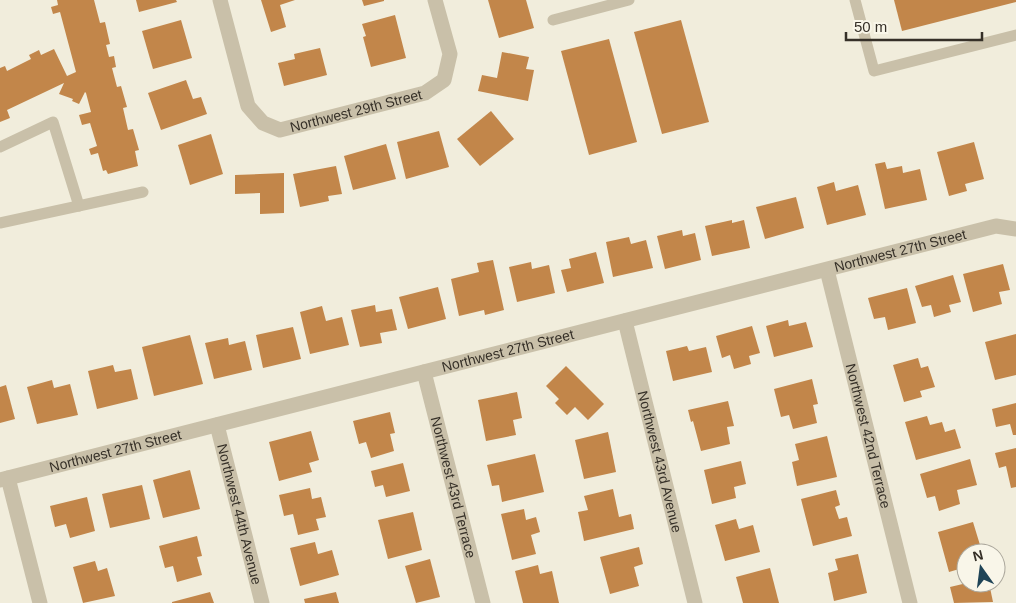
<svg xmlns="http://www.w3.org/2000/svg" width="1016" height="603" font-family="Arial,sans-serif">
  <rect width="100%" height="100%" fill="#f1eddc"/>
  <g fill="#c2864a">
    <polygon points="57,0 94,0 100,23 105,22 110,44 106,45 109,57 114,56 116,67 112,68 117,87 121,86 127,107 123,108 128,130 133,129 139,150 135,151 138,166 108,174 106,170 103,171 98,153 91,155 89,149 97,146 90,123 82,125 79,115 91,112 86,93 85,92 79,104 72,101 73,99 59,94 64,83 7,110 10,118 0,122 0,68 5,66 7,71 31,59 29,55 39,50 41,55 54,49 67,76 76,72 60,12 53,14 51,7 58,5"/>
    <polygon points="136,0 176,0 177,2 139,12"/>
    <polygon points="261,0 295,0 280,5 286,27 271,32"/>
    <polygon points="362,0 384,0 384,1 364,6"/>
    <polygon points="488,0 526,0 534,28 499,38"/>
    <polygon points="894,0 1016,0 1016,2 902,31"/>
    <polygon points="395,15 406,58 371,67 363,37 366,36 362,24"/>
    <polygon points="181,20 192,58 153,69 142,31"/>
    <polygon points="681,20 709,122 662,134 634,32"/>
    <polygon points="609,39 637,142 589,155 561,51"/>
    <polygon points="320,48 327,75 284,86 278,63 295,59 294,54"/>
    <polygon points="502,52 529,57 526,69 534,70 528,101 478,91 482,75 497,78"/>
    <polygon points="186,80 193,99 201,97 207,114 161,130 148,93"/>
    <polygon points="491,111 514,139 480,166 457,139"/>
    <polygon points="439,131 449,167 406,179 397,142"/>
    <polygon points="211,134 223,174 190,185 178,145"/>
    <polygon points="974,142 984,179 965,184 967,191 949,196 937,152"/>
    <polygon points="386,144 396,179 353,190 344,156"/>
    <polygon points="885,162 887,169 902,166 903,173 920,169 927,200 885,209 875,164"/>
    <polygon points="336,166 342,194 328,196 329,201 300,207 293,174"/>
    <polygon points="284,173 284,213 260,214 260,193 235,194 235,175"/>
    <polygon points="834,182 836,191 858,185 866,215 827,225 817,187"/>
    <polygon points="796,197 804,228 765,239 756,207"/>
    <polygon points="732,220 732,223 744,220 750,248 712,256 705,226"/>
    <polygon points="682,230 683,236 695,233 701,260 665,269 657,236"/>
    <polygon points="629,237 631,244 646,240 653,268 613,277 606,242"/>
    <polygon points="596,252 604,283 567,292 561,270 571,268 569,259"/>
    <polygon points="493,260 504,310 485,315 484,310 459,316 451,279 479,272 477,263"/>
    <polygon points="531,262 532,269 549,265 555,293 517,302 509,267"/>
    <polygon points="1003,264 1010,290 999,292 1002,304 973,312 963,274"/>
    <polygon points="953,275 961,302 949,305 951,312 934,317 931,305 922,307 915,286"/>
    <polygon points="438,287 446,319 408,329 399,297"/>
    <polygon points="907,288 916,323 888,330 885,317 874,319 868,298"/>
    <polygon points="375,305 376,312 392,309 397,330 380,333 382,343 360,347 351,310"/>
    <polygon points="322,306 326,321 342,317 349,345 310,354 300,312"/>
    <polygon points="788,320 789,326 806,322 813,347 774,357 766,326"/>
    <polygon points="752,326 760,353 749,356 751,364 734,369 730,355 722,358 716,336"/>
    <polygon points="293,327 301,359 263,368 256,335"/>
    <polygon points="1016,334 1016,375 995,380 985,342"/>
    <polygon points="190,335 203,384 154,396 142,347"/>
    <polygon points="228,338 229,345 245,341 252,370 214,379 205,343"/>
    <polygon points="687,346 689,351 706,347 712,372 673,381 666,351"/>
    <polygon points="918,358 921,368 928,366 935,387 920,391 922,397 904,402 893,365"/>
    <polygon points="113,365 115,372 131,369 138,399 97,409 88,371"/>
    <polygon points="566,366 604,404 588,420 575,407 567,415 555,403 559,399 546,386"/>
    <polygon points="812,379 818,404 813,405 817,423 793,429 789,415 781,417 774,389"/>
    <polygon points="52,380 54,388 70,384 78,415 37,424 27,387"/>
    <polygon points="6,385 15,419 0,423 0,387"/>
    <polygon points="517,392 522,418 513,420 516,435 486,441 478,400"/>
    <polygon points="728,401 734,426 727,427 730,444 701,451 693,421 691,422 688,410"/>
    <polygon points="1016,403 1016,435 1013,435 1010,424 996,427 992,409"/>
    <polygon points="390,412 395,433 390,434 394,451 371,458 366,442 359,444 353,421"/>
    <polygon points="927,416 930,425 942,422 945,432 955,429 961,448 916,460 905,422"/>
    <polygon points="311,431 319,460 309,463 312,472 279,481 269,442"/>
    <polygon points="608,432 616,472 584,479 575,440"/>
    <polygon points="827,436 837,477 797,486 792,462 799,460 795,444"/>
    <polygon points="1016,448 1016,487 1011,488 1006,466 999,468 995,453"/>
    <polygon points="535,454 544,492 502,502 499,485 492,486 487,465"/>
    <polygon points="970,459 977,485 957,490 960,504 939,511 935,496 927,498 920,474"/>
    <polygon points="741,461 746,484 734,487 736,498 712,504 704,470"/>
    <polygon points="403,463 410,491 386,497 383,485 375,487 371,471"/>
    <polygon points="190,470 200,509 163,518 153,480"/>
    <polygon points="142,485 150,519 110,528 102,494"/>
    <polygon points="310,488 312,499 321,497 326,517 316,519 319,530 298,535 293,514 284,516 279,495"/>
    <polygon points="613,489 619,517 631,514 634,529 584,541 578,512 588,510 584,496"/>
    <polygon points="836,490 840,505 835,507 839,519 847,517 852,536 813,546 801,499"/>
    <polygon points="87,497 95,531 70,538 66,524 55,527 50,506"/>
    <polygon points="524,509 526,520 536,517 540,532 531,535 536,554 512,560 501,514"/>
    <polygon points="413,512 422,550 388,559 378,520"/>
    <polygon points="736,519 739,529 753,525 760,552 725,561 715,525"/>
    <polygon points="973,522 980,545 972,547 973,553 966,553 966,567 949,572 938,532"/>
    <polygon points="197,536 202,556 197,557 202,575 177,582 173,566 165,568 159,546"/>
    <polygon points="315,542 318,554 332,550 339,575 300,586 290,548"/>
    <polygon points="639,547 643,564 634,567 639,586 610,594 600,557"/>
    <polygon points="858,554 867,593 834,601 828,573 838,570 835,559"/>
    <polygon points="430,559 440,597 416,603 405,566"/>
    <polygon points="95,561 98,571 107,568 115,596 83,603 73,567"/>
    <polygon points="538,565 540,574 552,571 559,603 523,603 515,571"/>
    <polygon points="770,568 779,603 743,603 736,577"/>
    <polygon points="967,583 989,583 993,602 954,603 950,587"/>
    <polygon points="210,592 214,603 172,603 172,602"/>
    <polygon points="336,592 339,603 305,603 304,599"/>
  </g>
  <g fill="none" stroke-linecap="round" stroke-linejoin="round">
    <g stroke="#c9c0a9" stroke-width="11">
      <polyline points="855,0 874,71 1016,35"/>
      <polyline points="553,20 629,0"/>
      <polyline points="0,147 53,122 79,206"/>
      <polyline points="0,223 143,192"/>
    </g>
    <g stroke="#c9c0a9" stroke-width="15">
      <path id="s1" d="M220,0L248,106L263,123L280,130L425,93L444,80L450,54L435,0"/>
      <path id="s2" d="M827,270L910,603"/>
      <path id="s3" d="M625,321L695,603"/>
      <path id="s4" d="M424,372L483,603"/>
      <path id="s5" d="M217,425L262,603"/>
      <polyline points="8,478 40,603"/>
      <path id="s6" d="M0,480L996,226L1016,229"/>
    </g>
  </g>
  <g text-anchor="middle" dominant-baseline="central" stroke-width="4.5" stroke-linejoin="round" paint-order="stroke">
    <g font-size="14" fill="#363028" stroke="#f9f6e9">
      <text stroke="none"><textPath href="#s1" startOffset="229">Northwest 29th Street</textPath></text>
      <text stroke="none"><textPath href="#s6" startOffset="929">Northwest 27th Street</textPath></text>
      <text stroke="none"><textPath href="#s6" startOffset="524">Northwest 27th Street</textPath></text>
      <text stroke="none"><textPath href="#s2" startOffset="171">Northwest 42nd Terrace</textPath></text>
      <text stroke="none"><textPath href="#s6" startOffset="119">Northwest 27th Street</textPath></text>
      <text stroke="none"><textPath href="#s3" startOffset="145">Northwest 43rd Avenue</textPath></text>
      <text stroke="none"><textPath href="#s4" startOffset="119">Northwest 43rd Terrace</textPath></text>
      <text stroke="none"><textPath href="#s5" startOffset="92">Northwest 44th Avenue</textPath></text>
    </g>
  </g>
  <g transform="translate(981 568) rotate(346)"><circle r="24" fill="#f9f6e9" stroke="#aba79c"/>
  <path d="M0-4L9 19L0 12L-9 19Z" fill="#1f4457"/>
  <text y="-8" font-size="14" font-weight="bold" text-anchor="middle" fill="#363028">N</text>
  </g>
  <path d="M846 32v8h136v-8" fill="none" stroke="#363028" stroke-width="2.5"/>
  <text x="854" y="32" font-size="15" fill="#363028" stroke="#f9f6e9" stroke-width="4" paint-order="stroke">50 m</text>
</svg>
